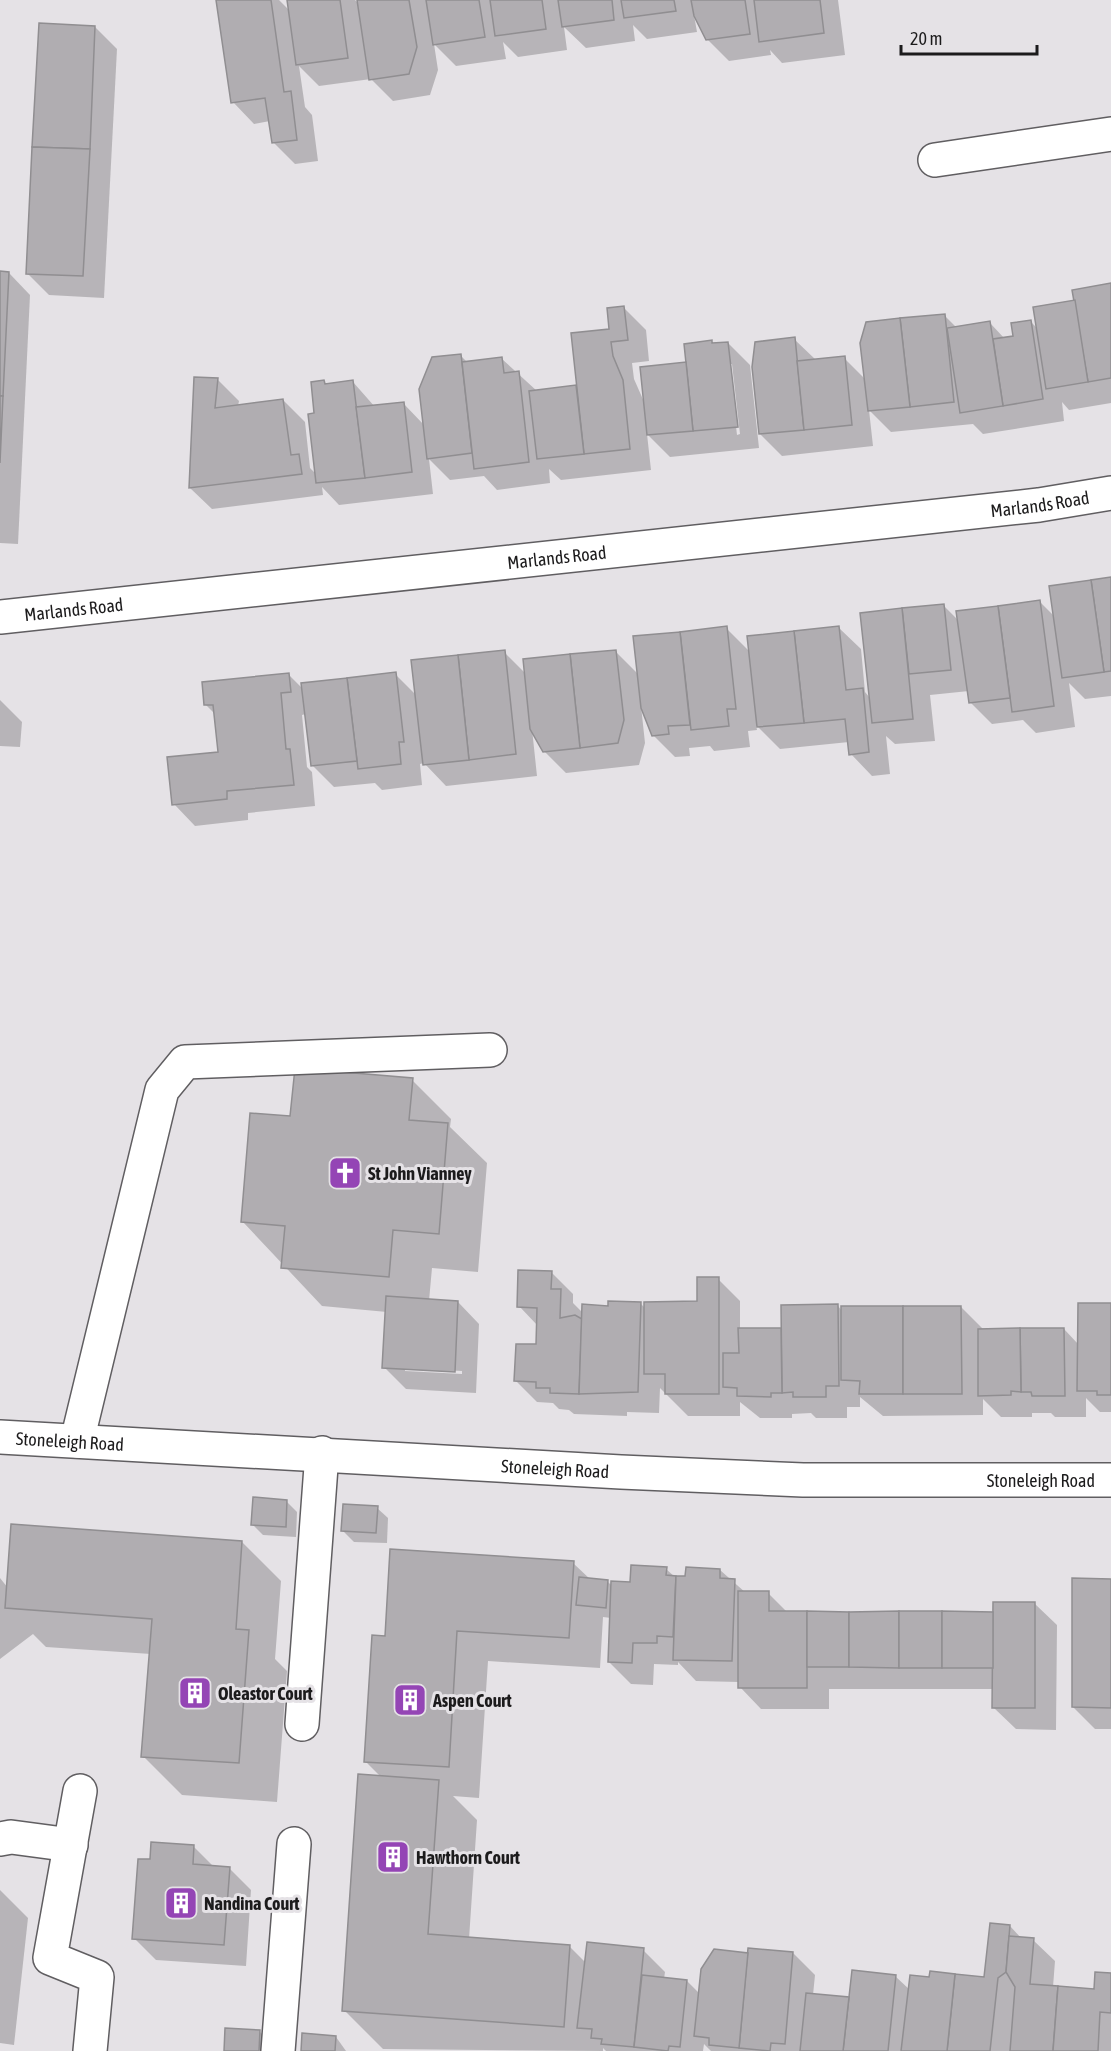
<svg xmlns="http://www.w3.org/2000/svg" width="1111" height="2051" font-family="'Asap Condensed',sans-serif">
  <rect width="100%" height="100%" fill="#e5e2e6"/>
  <g fill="#0003" fill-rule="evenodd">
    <polygon points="218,0 279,0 290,11 288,0 355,0 359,4 359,0 838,0 845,55 782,63 770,50 771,55 729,61 707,39 694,15 697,32 647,39 633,25 635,41 586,48 564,27 567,50 518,57 503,42 506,59 456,66 434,44 438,70 430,95 393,101 371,79 319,86 299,66 305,107 312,115 318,161 295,164 273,142 270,121 254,124 233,102"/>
    <polygon points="95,27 117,49 104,298 49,295 27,273"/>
    <polygon points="0,273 9,273 30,295 18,544 0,543"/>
    <polygon points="1111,284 1111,403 1069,410 1062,402 1064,421 983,434 973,424 891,432 869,410 873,446 782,456 760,434 794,339 816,360 844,358 866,380 944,315 957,328 990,323 1005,339 1015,337 1031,322 1038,329 1077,301"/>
    <path d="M624,308L646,330L649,361L632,363L634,379L645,404L688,363L728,343L750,365L759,448L670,457L647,434L651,470L561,480L549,469L550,483L497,490L484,476L450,480L429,459L433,494L339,505L322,487L323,495L212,509L190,488L217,379L239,401L238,406L283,400L305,422L310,468L316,474V414L324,382L327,385L353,382L375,407L403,403L424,425L460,355L468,363L502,359L537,391L577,387ZM729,364H732L740,434L737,435Z"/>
    <polygon points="1111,578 1111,696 1085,699 1069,683 1075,727 1036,733 1023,720 992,724 970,702 969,691 930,695 935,741 895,744 886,736 890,774 872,776 851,754 849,742 780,749 756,725 757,730 748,731 750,747 714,751 710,746 689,748 690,756 675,757 653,735 641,706 645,743 639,765 566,773 544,751 532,729 537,776 446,786 424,763 420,764 422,785 382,790 375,783 334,787 312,765 306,714 302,715 307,767 312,772 315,806 248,813 248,820 195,826 174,804 220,753 216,715 206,705 288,674 303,689 303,685 395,674 417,696 504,652 525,673 615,651 639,675 635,638 726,628 750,652 839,628 861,649 865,692 870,698 862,614 944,606 959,621 958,612 1039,601 1055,617"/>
    <polygon points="0,700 22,722 20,747 0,746"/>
    <path d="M412,1080L451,1119L450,1127L487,1163L478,1272L432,1268L429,1301L458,1302L479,1324L476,1393L406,1389L384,1367L387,1312L322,1306L243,1222L292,1118ZM405,1368L462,1371V1374L405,1371Z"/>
    <polygon points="551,1272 573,1294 573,1303 584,1314 641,1304 646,1309 698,1303 718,1279 740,1301 740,1330 783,1330 838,1306 842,1311 961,1307 984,1330 1064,1329 1079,1345 1111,1304 1111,1412 1100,1412 1086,1398 1086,1417 1055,1417 1051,1413 1032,1413 1032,1417 1001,1417 983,1399 983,1415 883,1416 860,1397 860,1407 847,1407 847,1418 816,1418 811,1413 792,1414 792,1418 760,1418 740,1402 740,1416 688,1416 660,1388 659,1413 627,1412 627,1416 574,1414 569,1410 559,1409 553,1403 537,1402 515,1380 537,1346 538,1326 519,1306"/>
    <polygon points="286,1501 297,1512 296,1537 263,1535 252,1524"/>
    <polygon points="377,1508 388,1518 387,1543 354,1542 343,1531"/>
    <polygon points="242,1542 281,1581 275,1659 287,1671 277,1802 182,1795 143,1756 151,1654 46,1647 33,1634 0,1659 0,1578 8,1588"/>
    <polygon points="573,1563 591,1580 608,1582 612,1586 631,1584 666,1569 675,1577 687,1578 720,1570 746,1593 768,1593 788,1613 995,1613 1035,1604 1057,1625 1056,1730 1016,1729 994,1708 994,1689 829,1689 829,1709 761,1709 740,1687 739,1682 696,1681 678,1662 678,1665 654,1664 653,1685 631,1684 609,1662 611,1618 603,1617 600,1668 488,1661 479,1798 453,1796 477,1820 469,1939 569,1946 586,1963 643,1950 665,1972 664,1979 687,1981 700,1994 749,1954 793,1953 815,1975 813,1995 850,1999 895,1976 910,1990 986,1979 1010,1926 1022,1939 1033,1940 1055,1961 1053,1987 1096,1991 1111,1975 1111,2051 711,2051 704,2044 703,2051 606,2051 603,2048 603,2051 383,2049 344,2010 381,1777 365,1761 386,1637"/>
    <polygon points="1111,1580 1111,1729 1095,1729 1073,1707"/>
    <polygon points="194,1847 214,1867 229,1868 251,1890 246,1966 156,1960 134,1938 152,1861"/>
    <polygon points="0,1890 28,1918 14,2045 0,2043"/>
    <polygon points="259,2031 270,2042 270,2051 226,2051"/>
    <polygon points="336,2037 346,2051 302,2051"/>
  </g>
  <g fill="#b0adb1" stroke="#908e91" stroke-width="1.5">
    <polygon points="216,0 271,0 284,92 291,91 297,140 272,143 265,98 231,103"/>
    <polygon points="287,0 340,0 348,58 296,65"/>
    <polygon points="357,0 409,0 417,47 409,74 369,80"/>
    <polygon points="426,0 479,0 485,37 433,45"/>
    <polygon points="490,0 542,0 546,29 495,36"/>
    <polygon points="558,0 612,0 614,20 562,27"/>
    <polygon points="621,0 674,0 676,11 624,18"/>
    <polygon points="691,0 745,0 750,34 706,40 694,16"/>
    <polygon points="754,0 820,0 824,33 759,42"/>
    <polygon points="39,23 95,26 90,149 32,147"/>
    <polygon points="32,147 90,149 83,276 26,274"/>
    <polygon points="0,271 9,272 3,396 0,396"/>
    <polygon points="1111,283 1111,378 1088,382 1072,290"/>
    <polygon points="1075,300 1088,382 1046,389 1033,307"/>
    <polygon points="624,306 628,340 611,342 613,356 623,380 630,449 584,454 571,333 609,329 607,308"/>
    <polygon points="945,314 954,402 910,407 900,318"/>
    <polygon points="900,318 910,407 868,411 860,343 866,322"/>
    <polygon points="1031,320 1043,399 1003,406 993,339 1013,336 1011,323"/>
    <polygon points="990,321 1003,406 960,413 947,328"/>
    <polygon points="795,337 804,430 759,434 752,367 755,342"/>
    <polygon points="712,340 712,343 728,342 738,427 693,431 684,344"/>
    <polygon points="461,354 472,453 427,459 419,389 432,357"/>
    <polygon points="845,356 852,425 804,430 797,361"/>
    <polygon points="502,357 504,373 519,371 529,462 474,469 462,362"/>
    <polygon points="686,362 693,431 647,435 640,367"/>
    <polygon points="194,377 218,378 215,408 283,399 291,455 299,454 302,474 189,488"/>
    <polygon points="324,380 325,384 353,380 365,478 316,483 308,414 314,413 311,382"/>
    <polygon points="576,385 584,454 537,459 529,391"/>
    <polygon points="0,396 3,396 0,463"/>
    <polygon points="404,402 412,472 365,478 356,407"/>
    <polygon points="1111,577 1111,671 1104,672 1091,580"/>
    <polygon points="1091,580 1104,672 1062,678 1049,586"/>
    <polygon points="1040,600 1054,706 1012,712 998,606"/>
    <polygon points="944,604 951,670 909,674 902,608"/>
    <polygon points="998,606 1010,698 969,703 956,611"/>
    <polygon points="902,608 913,719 872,723 860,613"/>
    <polygon points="727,626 736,709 727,709 729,726 691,730 680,632"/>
    <polygon points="839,626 846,690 863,688 869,752 849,755 845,719 804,723 794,631"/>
    <polygon points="794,631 804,723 757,727 747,636"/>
    <polygon points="680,632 690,725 668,726 669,734 652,736 641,708 633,636"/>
    <polygon points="505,650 516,754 469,760 458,655"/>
    <polygon points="616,650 624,720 618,743 580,748 570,654"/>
    <polygon points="570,654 580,748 543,752 530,729 523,659"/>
    <polygon points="458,655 469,760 423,765 411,660"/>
    <polygon points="396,672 404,742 399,742 401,764 358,769 347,678"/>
    <polygon points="289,673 291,692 281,693 286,749 290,749 294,785 227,791 227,799 172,805 167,757 218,752 213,705 204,705 202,682"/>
    <polygon points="347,678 357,761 311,766 301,683"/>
    <polygon points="295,1068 413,1078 409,1120 448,1123 439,1234 393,1230 389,1277 281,1268 285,1226 241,1222 250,1113 290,1116"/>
    <polygon points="518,1270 552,1271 551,1289 561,1289 560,1318 575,1315 582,1319 579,1394 550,1393 550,1388 536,1388 536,1382 514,1381 516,1344 536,1344 537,1308 517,1307"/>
    <polygon points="697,1277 719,1277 719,1394 665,1394 665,1374 644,1374 644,1302 697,1301"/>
    <polygon points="386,1296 458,1301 455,1372 382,1368"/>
    <polygon points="608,1301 641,1302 638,1392 579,1394 582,1304 608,1306"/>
    <polygon points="1078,1303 1111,1303 1111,1395 1097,1395 1097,1391 1077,1391"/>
    <polygon points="838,1304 839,1386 826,1386 826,1397 793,1397 793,1392 782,1393 781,1305"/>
    <polygon points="841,1306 903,1306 903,1394 859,1394 860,1381 841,1380"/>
    <polygon points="903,1306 961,1306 962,1394 903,1394"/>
    <polygon points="738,1328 781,1328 782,1393 771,1393 771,1397 737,1396 737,1388 723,1387 723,1353 739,1353"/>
    <polygon points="1020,1328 1064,1328 1065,1396 1032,1396 1031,1392 1021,1392"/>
    <polygon points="1020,1328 1021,1392 1011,1391 1011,1395 978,1396 978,1329"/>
    <polygon points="253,1497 287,1500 286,1527 251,1525"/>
    <polygon points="343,1504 378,1506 376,1533 341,1531"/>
    <polygon points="11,1524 242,1541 236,1629 249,1630 239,1763 141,1757 152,1619 5,1608"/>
    <polygon points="390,1549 574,1561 569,1638 457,1631 449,1767 364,1762 372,1635 385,1636"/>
    <polygon points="631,1565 667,1567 666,1575 676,1576 673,1637 657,1636 657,1643 633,1643 632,1663 608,1662 611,1581 630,1582"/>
    <polygon points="686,1567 720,1569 720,1578 735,1579 732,1661 673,1660 676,1576 685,1576"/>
    <polygon points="579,1577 608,1580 606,1608 576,1605"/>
    <polygon points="1072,1578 1111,1579 1111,1708 1072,1707"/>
    <polygon points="738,1591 769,1591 769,1611 807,1611 807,1688 738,1688"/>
    <polygon points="993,1602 1035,1602 1035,1708 992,1708"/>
    <polygon points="807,1611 849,1612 849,1667 807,1667"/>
    <polygon points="899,1611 899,1668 849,1667 849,1612"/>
    <rect x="899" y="1611" width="43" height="57"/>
    <polygon points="942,1611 993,1612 993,1668 942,1668"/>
    <polygon points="358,1774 439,1780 428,1934 570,1945 564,2027 342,2011"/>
    <polygon points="151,1842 194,1845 193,1864 230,1867 224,1945 132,1939 138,1859 150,1859"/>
    <polygon points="990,1923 1010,1925 1006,1972 998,1978 990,2051 947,2051 955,1974 984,1977"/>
    <polygon points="1009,1936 1034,1938 1030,1984 1058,1986 1053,2051 1010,2051 1015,1987 1006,1972"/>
    <polygon points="587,1942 644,1948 634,2047 601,2044 602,2039 591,2038 592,2029 577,2028"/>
    <polygon points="748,1948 793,1952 785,2044 771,2043 770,2051 739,2048"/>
    <polygon points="714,1949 748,1953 739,2048 709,2045 709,2038 694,2036 701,1969"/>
    <polygon points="852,1970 896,1975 888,2051 843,2051"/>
    <polygon points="930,1971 955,1974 947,2051 901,2051 910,1975 929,1977"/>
    <polygon points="1095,1972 1111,1973 1111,2013 1100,2012 1098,2051 1053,2051 1058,1986 1094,1989"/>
    <polygon points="642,1975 687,1980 680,2047 669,2046 668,2051 634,2047"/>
    <polygon points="806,1993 849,1997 843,2051 800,2051"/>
    <polygon points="225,2028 260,2030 259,2051 224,2051"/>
    <polygon points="302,2033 336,2036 335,2051 301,2051"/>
  </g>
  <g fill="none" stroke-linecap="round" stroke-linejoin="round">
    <g stroke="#605e61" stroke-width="36">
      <g id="minor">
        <polyline points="935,160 1111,134"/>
        <path id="s1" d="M0,617L1039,505L1111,493"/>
        <path id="s2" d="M0,1437L621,1472L803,1480H1111"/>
        <polyline points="77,1441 162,1090 185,1062 490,1050"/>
        <polyline points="302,1724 322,1453"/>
        <polyline points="80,1791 50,1958 97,1977 90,2051"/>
        <polyline points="0,1839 11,1837 71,1845"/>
        <polyline points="278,2051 294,1844"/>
      </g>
    </g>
    <use href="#minor" stroke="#fff" stroke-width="33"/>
  </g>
  <defs>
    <g id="church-square" transform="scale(1.725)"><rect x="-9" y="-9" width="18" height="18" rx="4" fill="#9445b5" stroke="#e5e2e6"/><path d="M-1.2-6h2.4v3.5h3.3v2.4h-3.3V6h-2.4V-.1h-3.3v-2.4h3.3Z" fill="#fff"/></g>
    <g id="building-square" transform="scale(1.725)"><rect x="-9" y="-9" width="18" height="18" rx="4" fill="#9445b5" stroke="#e5e2e6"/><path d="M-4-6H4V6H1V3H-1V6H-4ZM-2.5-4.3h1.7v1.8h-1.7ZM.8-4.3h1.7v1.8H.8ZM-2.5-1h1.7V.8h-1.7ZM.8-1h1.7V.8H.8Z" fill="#fff"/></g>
  </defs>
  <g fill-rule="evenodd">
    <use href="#church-square" x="345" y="1173"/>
    <use href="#building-square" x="195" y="1693"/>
    <use href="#building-square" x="410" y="1700"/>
    <use href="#building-square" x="393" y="1857"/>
    <use href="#building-square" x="181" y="1903"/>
  </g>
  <g text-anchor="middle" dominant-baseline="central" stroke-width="6" stroke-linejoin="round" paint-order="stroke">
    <g font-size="18" fill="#1c1b1c" stroke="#e5e2e6">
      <text stroke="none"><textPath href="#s1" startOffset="1046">Marlands Road</textPath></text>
      <text stroke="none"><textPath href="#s1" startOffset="560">Marlands Road</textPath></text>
      <text stroke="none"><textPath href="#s1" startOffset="74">Marlands Road</textPath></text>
      <text stroke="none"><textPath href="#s2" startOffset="70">Stoneleigh Road</textPath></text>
      <text stroke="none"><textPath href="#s2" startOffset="556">Stoneleigh Road</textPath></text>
      <text stroke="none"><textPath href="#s2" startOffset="1042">Stoneleigh Road</textPath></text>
    </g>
    <g font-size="18" font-weight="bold" fill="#1c1b1c" stroke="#e5e2e6" text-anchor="start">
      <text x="368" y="1173">St John Vianney</text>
      <text x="218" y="1693">Oleastor Court</text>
      <text x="433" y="1700">Aspen Court</text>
      <text x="416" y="1857">Hawthorn Court</text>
      <text x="204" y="1903">Nandina Court</text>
    </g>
  </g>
  <path d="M901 45v9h136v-9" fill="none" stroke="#1c1b1c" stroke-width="3"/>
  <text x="910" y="45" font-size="18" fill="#1c1b1c" stroke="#e5e2e6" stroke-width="4.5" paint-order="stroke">20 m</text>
</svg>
